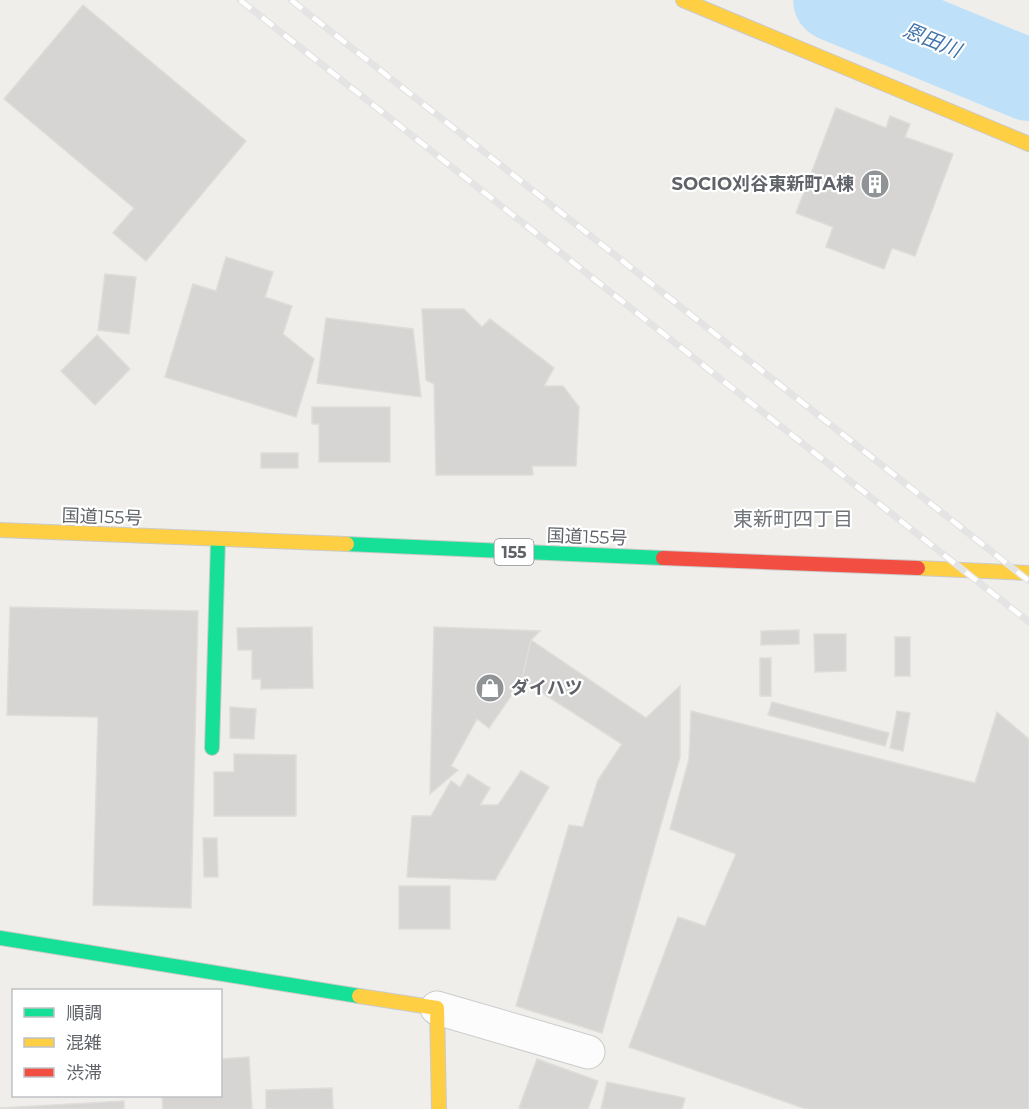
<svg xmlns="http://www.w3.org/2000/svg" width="1029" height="1109" font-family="Montserrat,'Noto Sans JP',sans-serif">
  <rect width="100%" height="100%" fill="#efeeea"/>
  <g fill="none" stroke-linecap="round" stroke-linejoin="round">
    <polyline stroke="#bfe0f9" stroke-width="82" points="834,0 1029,80"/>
  </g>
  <g fill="#d6d5d3" stroke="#deddd9" stroke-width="1.5">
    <polygon points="83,5 246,141 146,261 113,233 134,208 4,99"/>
    <polygon points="836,108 886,128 890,116 910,124 905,137 953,154 915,256 892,248 884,269 826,247 833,227 796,213"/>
    <polygon points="226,257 273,272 265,297 292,306 283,334 314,359 296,417 165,377 193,284 216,291"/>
    <polygon points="105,274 136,277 129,334 98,330"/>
    <polygon points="422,309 464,309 482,327 490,319 554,368 544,386 563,386 579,407 576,466 532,466 533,475 436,475 434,384 426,380"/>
    <polygon points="326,318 413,329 421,397 317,383"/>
    <polygon points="97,335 130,369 95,405 61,371"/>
    <polygon points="312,407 390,407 390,462 319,462 319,424 312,424"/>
    <rect x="261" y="453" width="37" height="15"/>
    <polygon points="10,607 198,611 191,908 93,905 98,717 7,715"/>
    <polygon points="312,627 313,688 261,689 261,679 252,679 252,650 238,650 237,628"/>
    <polygon points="434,627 540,631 531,640 522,680 489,728 477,719 451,766 458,770 430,794"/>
    <polygon points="799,630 799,644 761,645 761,631"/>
    <polygon points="814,634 846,634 846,671 815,672"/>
    <rect x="895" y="637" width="15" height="39"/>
    <polygon points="531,640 646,718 680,686 680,757 602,1033 516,1006 569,825 583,827 598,780 622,744 522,680"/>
    <rect x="760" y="658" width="11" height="38"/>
    <polygon points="772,702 889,733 885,746 768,715"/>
    <polygon points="230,707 256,709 254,739 230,738"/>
    <polygon points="691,711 975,783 997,712 1029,739 1029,1109 806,1109 629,1047 678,917 705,926 736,854 670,829 689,759"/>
    <polygon points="897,711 910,713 903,751 890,748"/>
    <polygon points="234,754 296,755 296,816 214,816 214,772 234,772"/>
    <polygon points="521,771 549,787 495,880 407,877 412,816 431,816 451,781 460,787 468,774 490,788 480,805 498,805"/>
    <polygon points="203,838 217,838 218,877 204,877"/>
    <rect x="399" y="886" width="51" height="43"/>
    <polygon points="249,1057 252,1109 163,1109 162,1096 220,1096 220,1059"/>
    <polygon points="537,1059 598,1081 588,1109 523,1109 519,1108"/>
    <polygon points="607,1082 685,1098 682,1109 601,1109"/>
    <polygon points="332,1088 333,1109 266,1109 266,1090"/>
    <polygon points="124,1101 124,1109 0,1109 0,1108"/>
  </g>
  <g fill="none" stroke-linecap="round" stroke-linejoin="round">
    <g stroke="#cbcccc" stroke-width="35">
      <polyline id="street" points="437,1008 588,1052"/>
    </g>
    <g stroke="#cacacb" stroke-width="16">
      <g id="fast">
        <polyline points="347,544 663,558"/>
        <polyline points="212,748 218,540"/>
        <polyline points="0,938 359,996"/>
      </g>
    </g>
    <g stroke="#cacacb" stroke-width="16">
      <g id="slow">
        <polyline points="683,0 1029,144"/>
        <polyline points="0,530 347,544"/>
        <polyline points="918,568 1029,573"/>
        <polyline points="359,996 437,1008 439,1109"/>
      </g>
    </g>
    <g stroke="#cacacb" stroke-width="16">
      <polyline id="jam" points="663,558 918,568"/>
    </g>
    <use href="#street" stroke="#fdfcfc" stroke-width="33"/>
    <use href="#fast" stroke="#16e098" stroke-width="14"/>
    <use href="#slow" stroke="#ffcf43" stroke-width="14"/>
    <use href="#jam" stroke="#f24e42" stroke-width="14"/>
    <g stroke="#e4e4e4" stroke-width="7">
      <g id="rail">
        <polyline points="240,0 1029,622"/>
        <polyline points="291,0 1029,581"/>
      </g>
    </g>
    <use href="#rail" stroke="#fff" stroke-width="4.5" stroke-dasharray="14" stroke-linecap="butt"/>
  </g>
  <defs>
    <g id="building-disc" transform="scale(1.5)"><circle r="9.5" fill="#919496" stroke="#fff"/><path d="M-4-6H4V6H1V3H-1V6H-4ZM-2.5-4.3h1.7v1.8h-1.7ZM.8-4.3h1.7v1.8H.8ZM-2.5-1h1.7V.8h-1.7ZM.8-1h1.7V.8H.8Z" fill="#fff"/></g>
    <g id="shop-disc" transform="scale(1.5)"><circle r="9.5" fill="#919496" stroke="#fff"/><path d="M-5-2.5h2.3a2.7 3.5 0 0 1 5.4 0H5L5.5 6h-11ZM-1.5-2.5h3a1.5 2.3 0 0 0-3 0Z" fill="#fff"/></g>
  </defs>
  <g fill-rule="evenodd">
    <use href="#building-disc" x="875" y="184"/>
    <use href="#shop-disc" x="490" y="688"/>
  </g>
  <g text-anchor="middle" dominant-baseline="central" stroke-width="4.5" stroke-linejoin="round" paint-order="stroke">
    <rect fill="#fff" stroke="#8f9295" stroke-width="1.5" x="494.5" y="539" width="39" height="26" rx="4.5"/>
    <g font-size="16" font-weight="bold" fill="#5f6368">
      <text x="514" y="552">155</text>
    </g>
    <g font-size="18" font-weight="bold" fill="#5f6368" stroke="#fff" text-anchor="end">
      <text x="854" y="184">SOCIO刈谷東新町A棟</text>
      <text x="511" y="688" text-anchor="start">ダイハツ</text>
    </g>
    <g font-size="18" fill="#5f6368" stroke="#fff">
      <text transform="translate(102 517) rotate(2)">国道155号</text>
      <text transform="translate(587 537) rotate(2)">国道155号</text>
    </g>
    <g font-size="20" font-style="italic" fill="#4174aa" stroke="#fff">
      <text transform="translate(932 40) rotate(22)">恩田川</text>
    </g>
    <g font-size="20" fill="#70757a" stroke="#fff">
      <text x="793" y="519">東新町四丁目</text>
    </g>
  </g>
  <rect x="12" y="989" width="210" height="108" fill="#ffffff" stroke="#bfc1c3" stroke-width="1.5"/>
  <rect x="24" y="1008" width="30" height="9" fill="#16e098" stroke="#bfc1c3" stroke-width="1.5"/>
  <text x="66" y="1019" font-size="18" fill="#5f6368">順調</text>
  <rect x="24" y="1038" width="30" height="9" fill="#ffcf43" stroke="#bfc1c3" stroke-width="1.5"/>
  <text x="66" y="1049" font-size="18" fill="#5f6368">混雑</text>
  <rect x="24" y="1068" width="30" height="9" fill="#f24e42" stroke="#bfc1c3" stroke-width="1.5"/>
  <text x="66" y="1079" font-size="18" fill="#5f6368">渋滞</text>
</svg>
